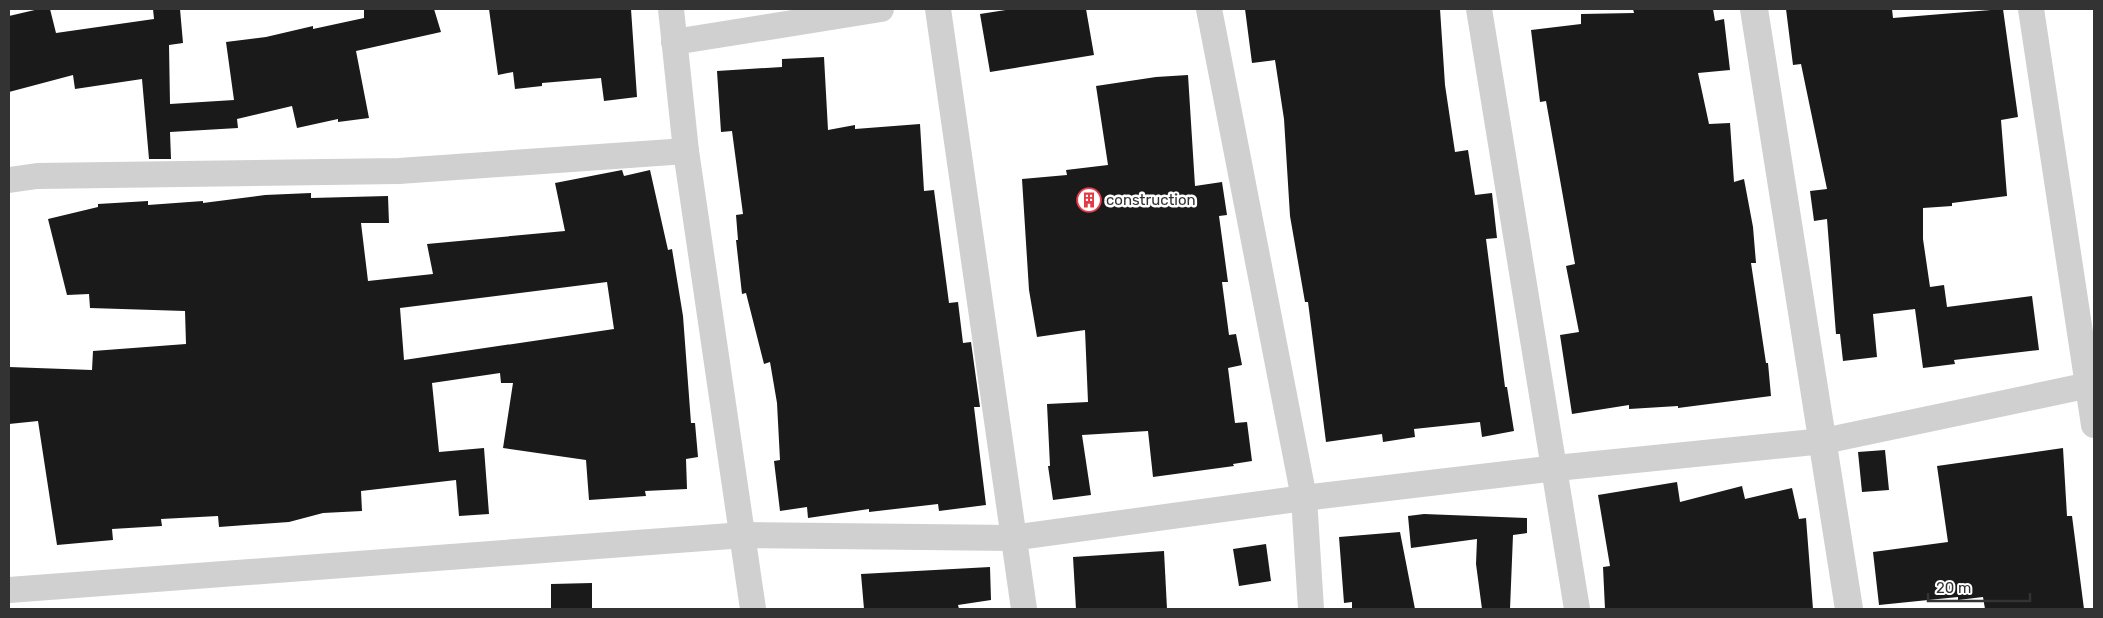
<svg xmlns="http://www.w3.org/2000/svg" width="2103" height="618" font-family="Rubik,sans-serif">
  <rect width="100%" height="100%" fill="#fff"/>
  <g fill="#1a1a1a" fill-rule="evenodd">
    <polygon points="39,9 50,9 56,33 154,19 153,9 180,9 183,43 169,45 170,104 234,100 226,42 266,37 313,26 313,29 364,18 364,9 434,9 441,32 356,51 369,118 338,122 338,119 297,128 292,106 237,119 238,128 170,132 171,159 149,159 142,79 75,89 73,75 9,92 9,16"/>
    <polygon points="489,9 631,9 637,97 604,101 601,78 542,83 542,86 515,89 513,72 498,75"/>
    <polygon points="1012,9 1086,9 1094,55 990,72 980,14"/>
    <polygon points="1245,9 1440,9 1445,85 1455,152 1468,150 1475,195 1492,193 1497,238 1486,239 1505,387 1507,387 1514,431 1482,437 1480,422 1414,429 1415,437 1383,442 1382,434 1326,442 1308,302 1305,302 1290,216 1284,119 1275,60 1252,63"/>
    <polygon points="1633,9 1713,9 1715,21 1724,19 1730,70 1698,73 1709,124 1730,123 1734,182 1744,179 1753,227 1756,263 1751,263 1766,363 1768,363 1771,396 1678,408 1678,406 1629,409 1629,405 1572,414 1560,335 1579,332 1566,266 1575,264 1546,101 1540,102 1531,30 1581,24 1581,14 1634,13"/>
    <polygon points="1786,9 1892,9 1893,18 2003,9 2018,117 2001,120 2007,196 1952,203 1952,206 1923,208 1923,239 1930,287 1944,285 1947,307 2032,296 2039,350 1954,360 1955,364 1923,368 1915,309 1873,314 1877,357 1843,361 1840,334 1836,334 1827,219 1814,221 1810,191 1827,189 1801,64 1793,65"/>
    <polygon points="824,57 828,130 855,125 855,129 920,124 924,191 934,190 949,303 958,302 963,343 971,342 980,407 974,407 986,505 939,511 938,504 869,512 869,509 808,518 807,507 780,511 774,461 780,460 777,403 770,362 764,364 746,293 742,294 736,240 738,240 736,215 743,214 732,131 721,132 717,71 782,67 782,59"/>
    <polygon points="1188,75 1195,186 1222,182 1227,215 1219,216 1228,282 1222,282 1229,335 1236,334 1242,365 1228,368 1235,423 1247,422 1252,461 1233,464 1234,466 1153,477 1148,431 1082,435 1091,495 1053,500 1048,466 1050,466 1047,404 1088,402 1085,330 1037,337 1029,290 1022,179 1067,175 1066,170 1108,165 1096,86 1156,77"/>
    <path d="M622,170L624,176L650,170L668,250L672,249L683,316L691,423H695L698,457L686,459L687,489L645,491L646,496L589,500L586,460L503,448L513,383H501L500,373L432,383L439,452L484,448L489,514L459,516L456,480L361,491L362,511L323,513L289,522L219,527L218,516L161,519L162,526L112,529L113,540L57,545L38,421L9,424V367L92,370L93,351L186,344L185,311L90,308L89,294L67,295L48,219L98,207V204L148,201V205L203,201V203L265,195L311,193V198L388,196L389,223H361L368,281L433,274L427,244L565,231L555,183ZM607,282L614,329L404,360L400,308Z"/>
    <polygon points="2063,448 2067,516 2072,516 2084,609 1985,609 1983,597 1958,600 1958,597 1879,605 1873,552 1948,542 1937,466"/>
    <polygon points="1885,450 1889,490 1862,492 1858,452"/>
    <polygon points="1677,482 1680,502 1742,486 1745,499 1792,488 1799,519 1806,518 1813,609 1605,609 1603,567 1610,566 1598,495"/>
    <polygon points="1424,514 1527,518 1527,533 1513,535 1510,609 1482,609 1476,564 1477,539 1411,548 1408,516"/>
    <polygon points="1400,532 1415,609 1352,609 1352,602 1344,603 1339,537"/>
    <polygon points="1266,544 1271,581 1239,586 1233,549"/>
    <polygon points="1164,551 1167,609 1076,609 1073,557"/>
    <polygon points="990,567 991,600 958,605 959,609 864,609 861,574"/>
    <polygon points="592,583 592,609 551,609 551,584"/>
  </g>
  <g fill="none" stroke-linecap="round" stroke-linejoin="round">
    <g stroke="#d0d0d0" stroke-width="26">
      <polyline points="671,9 686,151 753,609"/>
      <polyline points="938,9 1024,609"/>
      <polyline points="1209,9 1304,498 1311,609"/>
      <polyline points="1479,9 1577,609"/>
      <polyline points="2031,9 2094,425"/>
      <polyline points="674,42 881,9"/>
      <polyline points="9,180 37,176 399,171 686,151"/>
      <polyline points="9,590 744,535 1012,538 1304,498 1556,468 1824,441 2094,384"/>
    </g>
    <polyline stroke="#d0d0d0" stroke-width="28" points="1754,9 1849,609"/>
  </g>
  <defs>
    <g id="building-ring" transform="scale(1.25)"><circle r="9.5" fill="#fff" stroke="#e63946" stroke-width="1.5"/><path d="M-4-6H4V6H1V3H-1V6H-4ZM-2.5-4.3h1.7v1.8h-1.7ZM.8-4.3h1.7v1.8H.8ZM-2.5-1h1.7V.8h-1.7ZM.8-1h1.7V.8H.8Z" fill="#e63946"/></g>
  </defs>
  <g fill-rule="evenodd">
    <use href="#building-ring" x="1089" y="200"/>
  </g>
  <g text-anchor="middle" dominant-baseline="central" stroke-width="5" stroke-linejoin="round" paint-order="stroke">
    <g font-size="15" fill="#333" stroke="#fff" text-anchor="start">
      <text x="1106" y="200">construction</text>
    </g>
  </g>
  <rect width="2103" height="618" fill="none" stroke="#333333" stroke-width="20"/>
  <path d="M1928 593v8h102v-8" fill="none" stroke="#333333" stroke-width="2.5"/>
  <text x="1936" y="593" font-size="15" fill="#333333" stroke="#ffffff" stroke-width="4" paint-order="stroke">20 m</text>
</svg>
